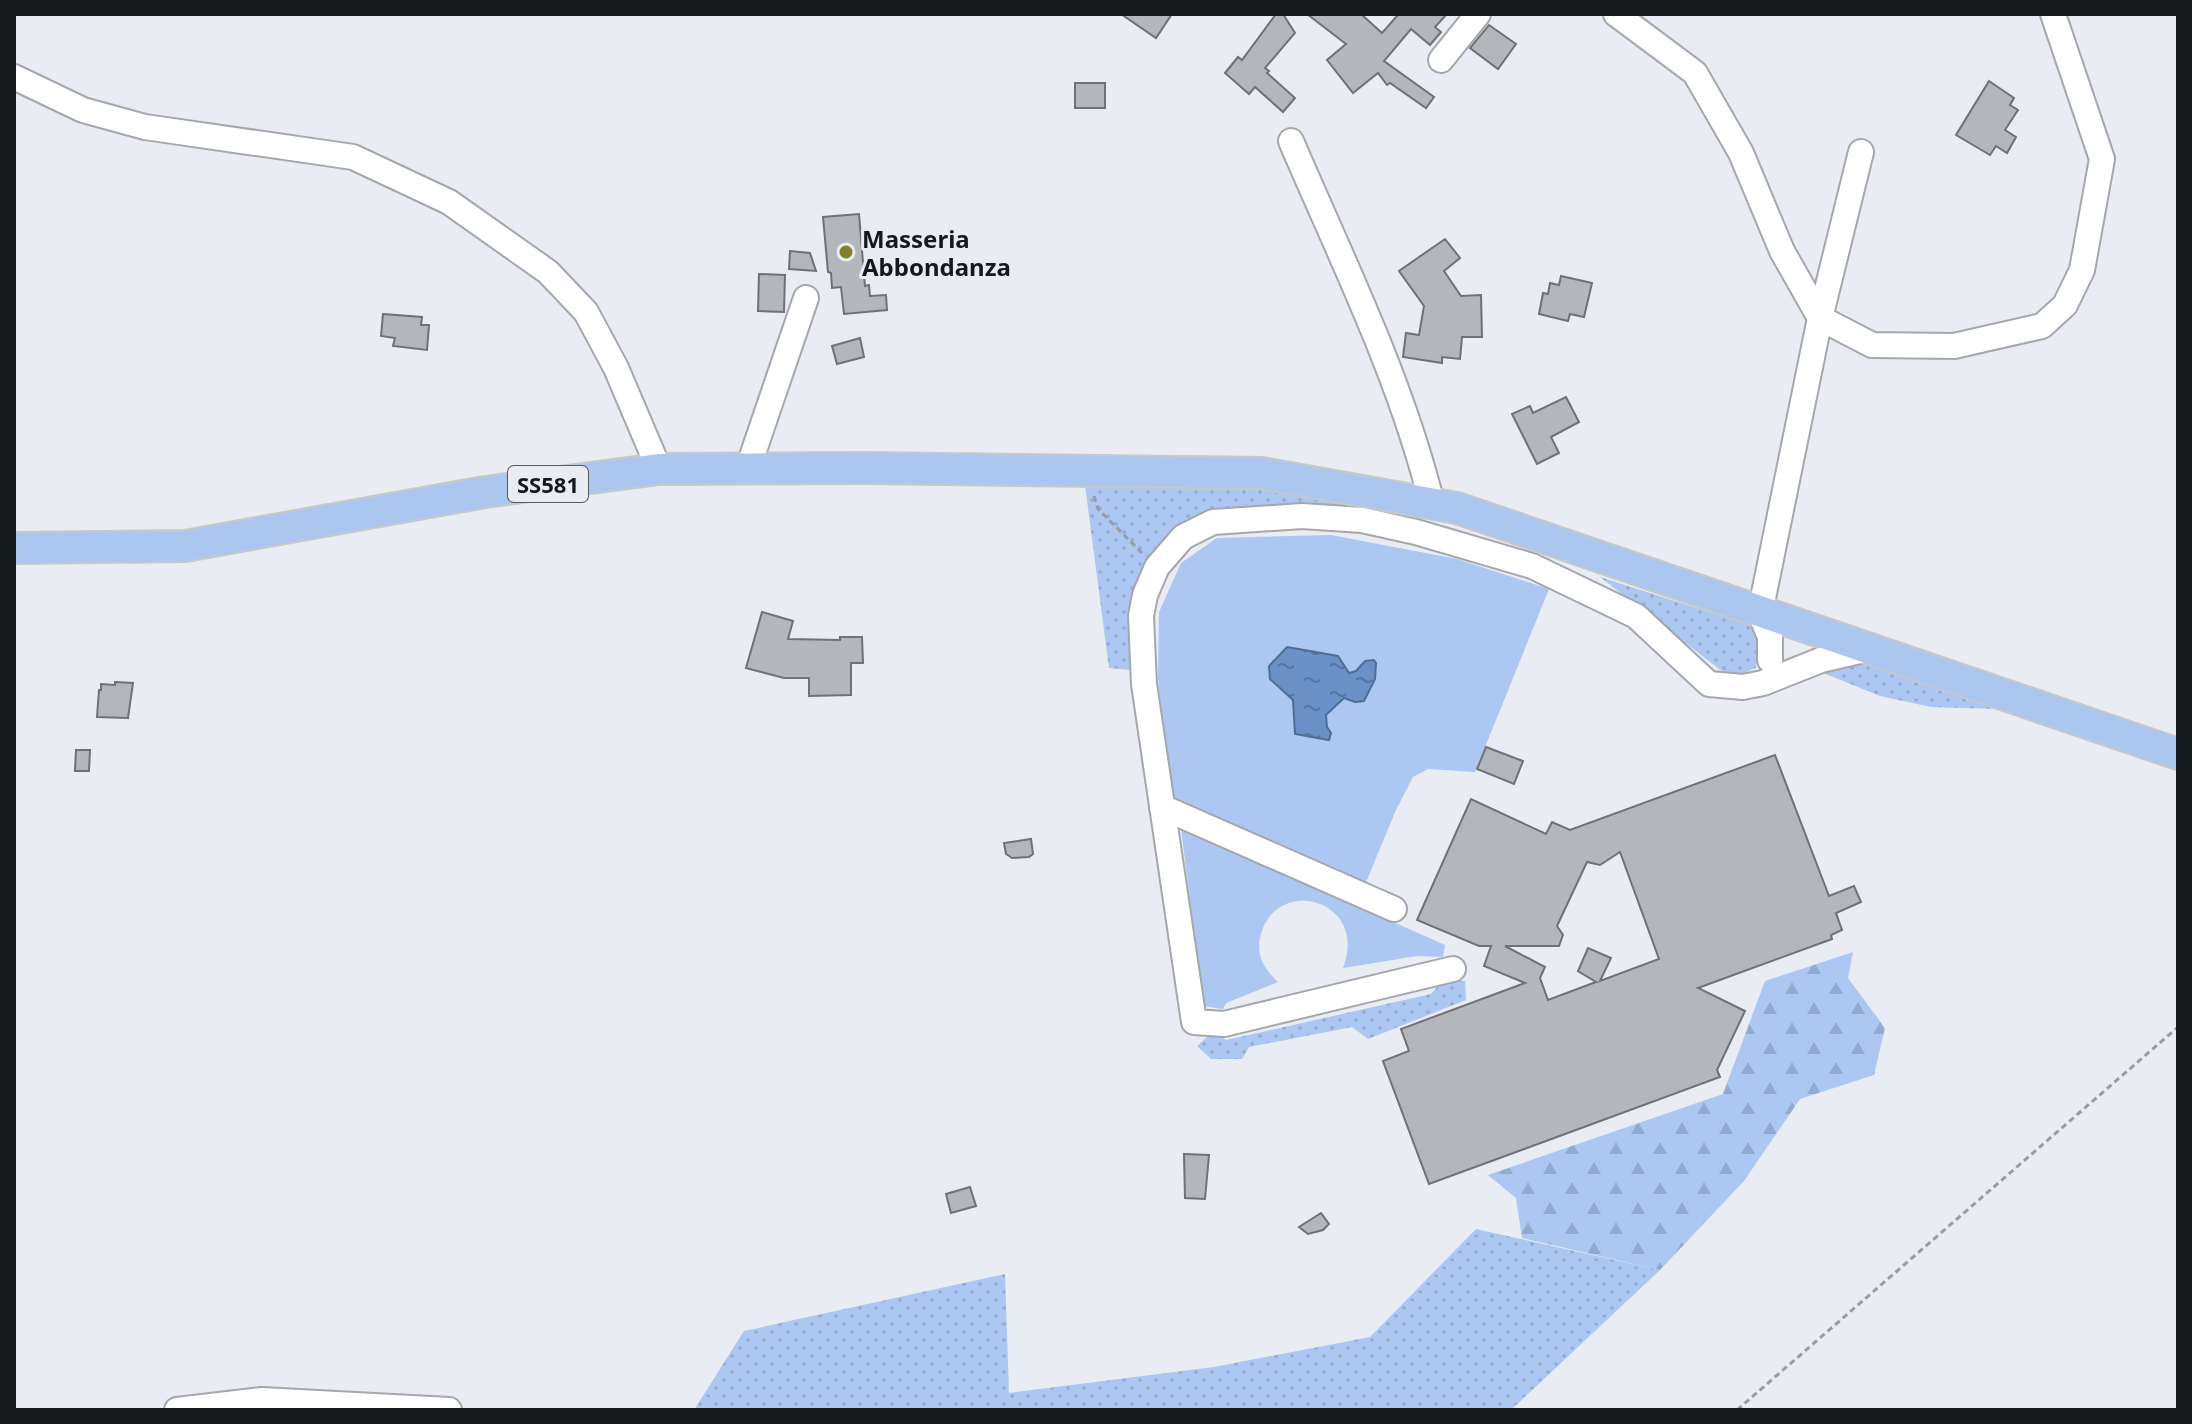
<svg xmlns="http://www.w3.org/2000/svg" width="2192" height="1424" font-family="'Noto Sans',sans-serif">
  <defs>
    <pattern id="grass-dots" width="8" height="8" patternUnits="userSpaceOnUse" patternTransform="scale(2)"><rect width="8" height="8" fill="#abc7f2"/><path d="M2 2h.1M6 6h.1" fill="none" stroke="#92aacf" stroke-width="1.8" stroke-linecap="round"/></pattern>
    <pattern id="forest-firs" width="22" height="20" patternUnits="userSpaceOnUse" patternTransform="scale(2)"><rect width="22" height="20" fill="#abc7f2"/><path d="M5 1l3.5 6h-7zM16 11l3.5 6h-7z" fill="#92aacf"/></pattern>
    <pattern id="water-ripples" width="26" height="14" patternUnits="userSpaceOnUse" patternTransform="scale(2)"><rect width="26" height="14" fill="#6b90c7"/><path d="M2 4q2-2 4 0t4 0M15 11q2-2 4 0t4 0" fill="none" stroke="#5775a1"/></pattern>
  </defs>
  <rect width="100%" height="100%" fill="#e9ecf2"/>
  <g fill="url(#grass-dots)">
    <polygon points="1085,485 1280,488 1335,498 1394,513 1315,503 1199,516 1168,535 1144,564 1131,598 1129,632 1130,670 1109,668"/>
    <polygon points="1600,577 1750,625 1758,639 1756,668 1731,678"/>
    <polygon points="1854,658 1998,709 1931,707 1880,696 1811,668"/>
    <polygon points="1443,980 1465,981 1466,1000 1368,1039 1352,1027 1249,1047 1242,1059 1211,1059 1197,1046 1214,1031 1226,1040 1431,994"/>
    <polygon points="1476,1229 1660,1270 1511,1410 694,1410 744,1331 1005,1274 1009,1393 1214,1367 1370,1337"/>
  </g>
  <polygon fill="url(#forest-firs)" points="1853,952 1848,978 1885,1028 1874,1075 1800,1099 1744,1181 1660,1270 1522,1238 1516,1198 1488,1175 1723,1094 1765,981"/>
  <g fill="#abc7f2">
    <polygon points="1331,535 1457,559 1549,589 1475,772 1428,769 1413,777 1396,810 1364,887 1168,799 1158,677 1159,612 1181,563 1217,538"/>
    <path d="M1181,828L1445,945L1443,957L1417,956L1343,968C1370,898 1273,874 1260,938C1256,956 1265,970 1278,982L1226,1003L1223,1009L1203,1006Z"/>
  </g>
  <polygon fill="url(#water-ripples)" stroke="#526c93" stroke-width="2" points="1287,647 1338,656 1349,673 1356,671 1365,661 1374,660 1376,663 1375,679 1364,701 1355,702 1344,698 1326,715 1327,727 1331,733 1329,740 1295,734 1293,700 1270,679 1269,666"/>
  <g fill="#b3b7bc" stroke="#6e7176" stroke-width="2" fill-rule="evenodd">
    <polygon points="1121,14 1172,14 1156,38"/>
    <polygon points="1276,14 1283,14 1295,33 1265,68 1269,71 1267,73 1295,98 1283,112 1255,87 1249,94 1225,73 1238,57 1242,60"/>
    <polygon points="1307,14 1361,14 1382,33 1397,16 1395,14 1447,14 1435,27 1441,32 1430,45 1411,29 1384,61 1434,97 1426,108 1390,83 1387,85 1378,73 1353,93 1327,60 1346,44"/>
    <polygon points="1489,25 1516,44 1498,69 1470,48"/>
    <polygon points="1989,81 2014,98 2010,105 2018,110 2005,130 2016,137 2007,153 1996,146 1990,155 1956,135"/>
    <rect x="1075" y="83" width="30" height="25"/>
    <polygon points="859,214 865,286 869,285 870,296 886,295 887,310 844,314 841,287 832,288 831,273 828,272 823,217"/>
    <polygon points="1445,239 1460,258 1444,271 1461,296 1481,295 1482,337 1462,337 1460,359 1442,357 1442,363 1403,357 1406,333 1419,335 1424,306 1399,271"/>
    <polygon points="790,251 810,253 816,271 789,269"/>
    <polygon points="759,274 785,275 784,312 758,311"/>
    <polygon points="1561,276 1592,283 1584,317 1570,314 1568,321 1539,314 1543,293 1548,294 1550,283 1559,285"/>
    <polygon points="383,314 422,317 421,325 429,325 427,350 393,346 395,338 381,336"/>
    <polygon points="860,338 864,357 837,364 832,346"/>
    <polygon points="1566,397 1579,422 1551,437 1559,453 1537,464 1512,414 1530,406 1533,413"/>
    <polygon points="762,612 793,621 788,639 840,640 840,637 862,637 863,663 851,663 851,695 809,696 809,678 784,678 746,668"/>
    <polygon points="115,682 133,683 128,718 97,717 99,690 101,690 101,684 115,685"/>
    <polygon points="1486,747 1523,761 1514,784 1477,769"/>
    <polygon points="76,750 90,750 89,771 75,771"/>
    <path d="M1775,755L1829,896L1854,886L1861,902L1836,913L1842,930L1831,935L1832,939L1698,988L1745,1011L1717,1070L1720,1077L1429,1184L1383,1061L1409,1051L1401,1029L1525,983L1484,966L1491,946H1479L1417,920L1471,799L1546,834L1552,822L1570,830ZM1620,852L1659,959L1600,981L1611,958L1588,948L1578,971L1596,982L1548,1000L1540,978L1545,967L1505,946H1559L1563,935L1557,926L1587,862L1600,865Z"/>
    <polygon points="1031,839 1033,854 1029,857 1012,858 1006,854 1004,843"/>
    <polygon points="1184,1154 1209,1155 1205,1199 1185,1198"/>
    <polygon points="970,1187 976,1206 951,1213 946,1194"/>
    <polygon points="1321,1213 1329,1224 1323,1230 1308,1234 1299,1227"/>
  </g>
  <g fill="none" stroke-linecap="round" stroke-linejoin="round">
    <g stroke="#a4a7ac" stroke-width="28">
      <g id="minor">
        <polyline points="1616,14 1695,73 1741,153 1782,251 1820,318 1760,613 1770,637 1770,660"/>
        <polyline points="1441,60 1478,14"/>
        <polyline points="14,77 83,110 145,127 353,157 449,202 548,272 586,312 616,368 659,469"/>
        <path d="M1291,141C1342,260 1401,378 1432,504"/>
        <polyline points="1861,152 1820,318 1872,345 1954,346 2042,326 2065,305 2082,270 2102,159 2053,14"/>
        <polyline points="748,468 806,298"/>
        <polyline points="1162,807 1394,909"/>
        <polyline points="1453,969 1224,1024 1194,1022 1144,684 1141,616 1145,595 1157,567 1183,537 1213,522 1302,516 1362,520 1416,532 1532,566 1636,616 1709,684 1743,687 1763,683 1821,660 1868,649"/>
        <polyline points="177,1410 262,1400 449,1410"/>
      </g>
    </g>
    <g stroke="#c7c8c8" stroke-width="34">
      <polyline id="major" points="14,548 185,546 485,492 659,469 866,468 1262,473 1457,508 2178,754"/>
    </g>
    <g stroke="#999ba0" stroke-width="3" stroke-dasharray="6 4" stroke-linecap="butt">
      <polyline points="1094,496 1098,509 1142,553"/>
      <polyline points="1737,1410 2178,1027"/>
    </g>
    <use href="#minor" stroke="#fff" stroke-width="24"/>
    <use href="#major" stroke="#acc7ef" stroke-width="30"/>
  </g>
  <circle fill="#828028" stroke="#e9ecf2" stroke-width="3" cx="846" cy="252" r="8"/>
  <g text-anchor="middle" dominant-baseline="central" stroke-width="6" stroke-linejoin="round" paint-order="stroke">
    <rect fill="#e9ecf2" stroke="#56585b" stroke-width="2" x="508" y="466" width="80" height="36" rx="6"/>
    <g font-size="22" font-weight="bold" fill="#17181a">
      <text x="548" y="484">SS581</text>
    </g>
    <g font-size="24" font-weight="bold" fill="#17181a" stroke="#e9ecf2" text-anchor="start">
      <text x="862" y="238">Masseria<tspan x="862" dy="28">Abbondanza</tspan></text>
    </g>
  </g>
  <rect width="2192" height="1424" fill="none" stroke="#17181a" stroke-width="32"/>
</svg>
